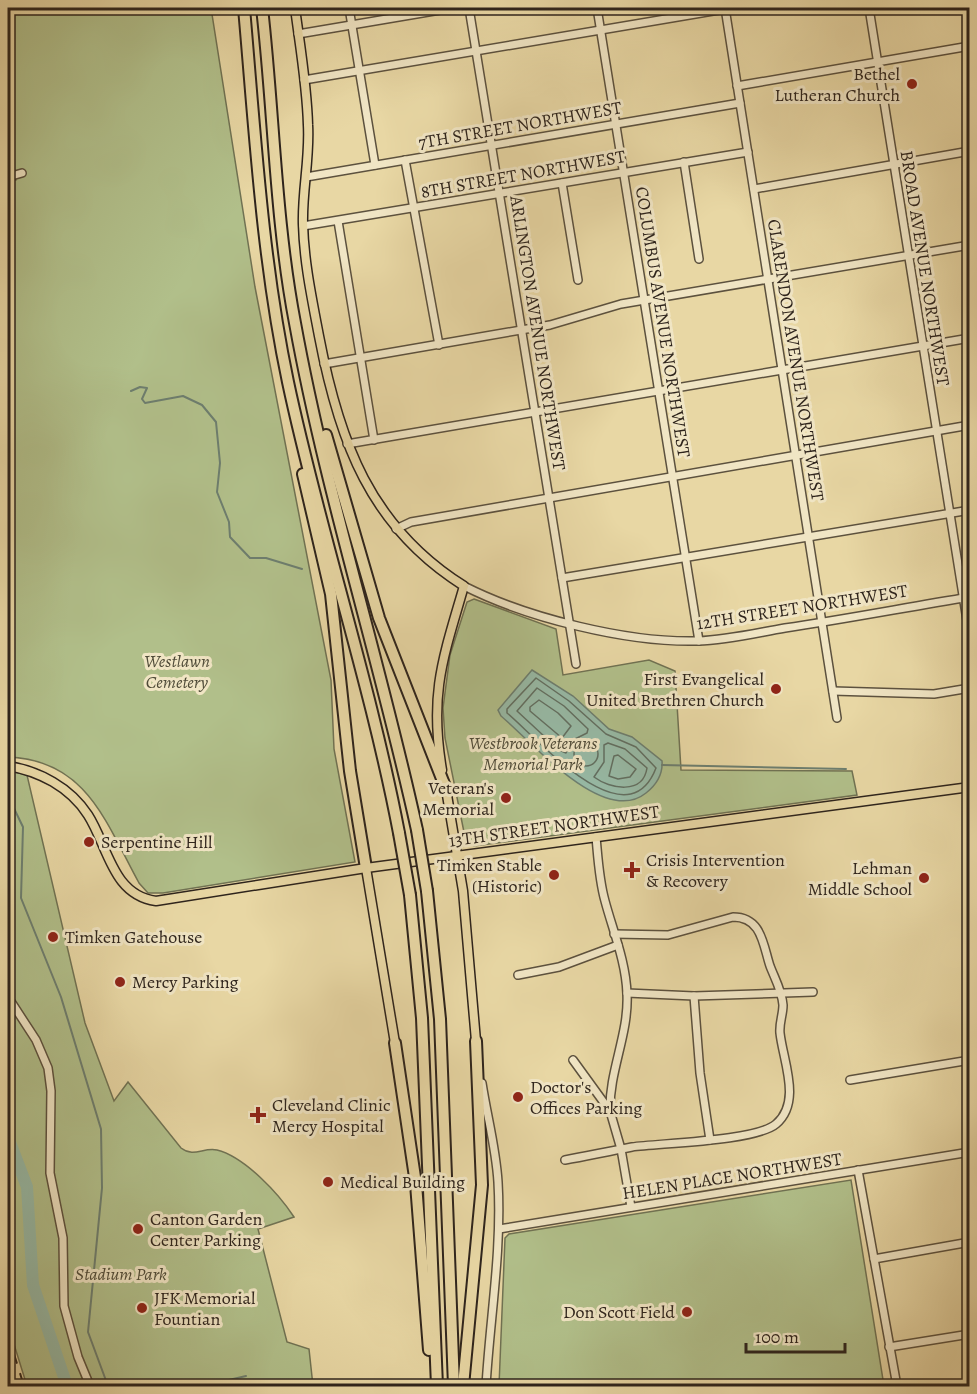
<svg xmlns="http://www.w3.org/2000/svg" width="977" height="1394" font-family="Alegreya,serif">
  <rect width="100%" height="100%" fill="#e8d7a4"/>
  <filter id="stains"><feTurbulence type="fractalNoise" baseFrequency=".00333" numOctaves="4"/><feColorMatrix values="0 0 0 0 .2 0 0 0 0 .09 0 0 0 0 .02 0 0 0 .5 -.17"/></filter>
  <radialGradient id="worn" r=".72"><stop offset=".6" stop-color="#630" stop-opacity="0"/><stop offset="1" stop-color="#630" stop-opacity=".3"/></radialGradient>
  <g fill="#b1bf8a" stroke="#707253" stroke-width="1.5">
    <path d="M8,8H211L255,287L331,680L334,749L355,862L163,893H148L139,883C106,823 87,760 8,757V182L16,180L8,127Z"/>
    <polygon points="474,599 556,629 563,675 649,660 675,671 681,770 852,771 857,795 474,846 473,843 466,842 445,738 443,708 450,655 467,602"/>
    <path d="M8,770L27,775L85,1023L114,1101L128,1082L181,1148C194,1158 203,1147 217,1150C245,1157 279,1194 294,1217L258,1229L287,1342L309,1349L313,1386H27L8,1325Z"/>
    <polygon points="851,1180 884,1386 499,1386 505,1238 509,1234"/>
  </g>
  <path fill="#97baa6" stroke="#6d7e6f" stroke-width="1.5" d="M532,670L573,696L609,729L632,737L662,761C663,774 656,785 646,793C604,827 532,742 501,716L498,710Z"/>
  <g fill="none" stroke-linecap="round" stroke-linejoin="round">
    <g stroke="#626f61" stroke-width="1.5">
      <path d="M536,678L569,701L606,734L636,747L656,768C627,843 538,739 507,713V709Z"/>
      <polygon points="537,688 564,706 588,729 587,733 573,740 566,753 559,750 517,711"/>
      <polygon points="539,700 558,713 571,726 562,738 530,711 530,707"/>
      <circle cx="586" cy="754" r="12"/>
      <path d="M608,743L625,749L647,768C643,795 610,789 594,777L604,762V745Z"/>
      <polygon points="618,755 636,769 630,777 618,779 609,776 614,756"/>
    </g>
    <g stroke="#6d7e6f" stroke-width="2">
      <polyline points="131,391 140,387 147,388 142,399 145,403 183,396 202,405 216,422 220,463 217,492 229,522 230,537 250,558 266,558 302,569"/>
      <polyline points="662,765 846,769"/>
      <polyline points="8,796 23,827 21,898 61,997 101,1129 102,1188 88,1332 108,1386"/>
      <polyline points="203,1386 246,1376"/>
    </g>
    <polyline stroke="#97baa6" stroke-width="12" points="8,1137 27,1187 33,1285 67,1386"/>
    <g stroke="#5c513e" stroke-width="10">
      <g id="minor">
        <polyline points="349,8 375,165"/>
        <polyline points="469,8 576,664"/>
        <polyline points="597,8 699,641"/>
        <polyline points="725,8 837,718"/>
        <polyline points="869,8 970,639"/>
        <polyline points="298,34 452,8"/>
        <polyline points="304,80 725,9"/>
        <polyline points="737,86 970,46"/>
        <polyline points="8,153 10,175"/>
        <polyline points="405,160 439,345"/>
        <polyline points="684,162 699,259"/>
        <polyline points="8,177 22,173"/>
        <polyline points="306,177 740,103"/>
        <polyline points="562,183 578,280"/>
        <polyline points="754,189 970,151"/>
        <polyline points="338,221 374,440"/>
        <polyline points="303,226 748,152"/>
        <polyline points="324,364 550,325 621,304 970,245"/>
        <polyline points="347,444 970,338"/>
        <polyline points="396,529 411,522 970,425"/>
        <polyline points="562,578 970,510"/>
        <path d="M464,586C527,618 628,643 698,641C727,640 756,633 785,628C846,619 908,607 970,597"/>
        <polyline points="833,691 934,694 970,688"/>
        <path d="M596,837C598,858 599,880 605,901C613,931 626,962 627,994C629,1034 609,1071 610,1111"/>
        <polyline points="518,975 559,967 618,945"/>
        <polyline points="627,993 694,996 813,992"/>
        <polyline points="694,996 700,1073 710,1140"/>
        <polyline points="8,997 36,1040 48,1068 51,1091 50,1173 63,1238 64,1306 78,1357 90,1386"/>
        <polyline points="573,1060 610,1111 621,1149 631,1207"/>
        <polyline points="850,1080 970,1060"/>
        <path d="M482,1083C487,1116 496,1148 498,1182C502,1250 490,1318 486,1386"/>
        <path d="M565,1160C587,1156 610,1151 632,1147C662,1143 756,1141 776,1124C802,1102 783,1061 780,1033C779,1023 783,1015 783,1005C782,991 775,979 770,966C763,945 762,917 733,917L668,935L614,934"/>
        <polyline points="858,1170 897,1386"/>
        <polyline points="499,1229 970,1152"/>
        <polyline points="874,1259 970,1242"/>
        <polyline points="889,1347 970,1334"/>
      </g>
    </g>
    <g stroke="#2e241c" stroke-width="11">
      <g id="major">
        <path d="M295,8C300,46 307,86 308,125C310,158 302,191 303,224C304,262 312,299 319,336C339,441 370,527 464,586C443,658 429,694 442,770"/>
        <path d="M8,766C39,771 70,787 88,815C108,846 112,895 156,901L366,868L970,787"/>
        <polyline points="445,783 463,891 476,1041"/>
        <polyline points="366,868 395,1043"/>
      </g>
    </g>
    <g stroke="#2e241c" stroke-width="14">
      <g id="highway">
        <path d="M244,8C255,132 262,259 288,382C320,533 370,681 399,833"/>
        <path d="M262,8C274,112 275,219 295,323C326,494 380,660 417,830"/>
        <polyline points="326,435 379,618 446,789"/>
        <polyline points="303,474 331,594 350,771 366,868"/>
        <polyline points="427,891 440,1019 454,1386"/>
        <polyline points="410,895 422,1018 437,1386"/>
        <polyline points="395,1043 416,1184 429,1350"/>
        <polyline points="463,1386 482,1185 476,1041"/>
      </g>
    </g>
    <use href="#minor" stroke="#f0e5c4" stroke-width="7"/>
    <use href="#major" stroke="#e8d7a4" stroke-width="8"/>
    <use href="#highway" stroke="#e8d7a4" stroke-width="10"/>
    <polyline stroke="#2e241c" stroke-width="2" stroke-dasharray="10 10" stroke-linecap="butt" points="8,1335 24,1386"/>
    <g stroke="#2e241c" stroke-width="14" stroke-linecap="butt">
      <g id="highway-bridge">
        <polyline points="417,830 427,891"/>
        <polyline points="399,833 410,895"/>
      </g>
    </g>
    <use href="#highway-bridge" stroke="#e8d7a4" stroke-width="10"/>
  </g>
  <g fill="#8f2418" stroke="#f0e5c4" stroke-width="2">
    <circle cx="912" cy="84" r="6"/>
    <circle cx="776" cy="689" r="6"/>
    <circle cx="506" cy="798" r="6"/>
    <circle cx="89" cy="842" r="6"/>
    <path d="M629 861h6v6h6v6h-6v6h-6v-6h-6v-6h6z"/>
    <circle cx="554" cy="875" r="6"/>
    <circle cx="924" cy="878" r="6"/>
    <circle cx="53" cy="937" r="6"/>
    <circle cx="120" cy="982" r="6"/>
    <circle cx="518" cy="1097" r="6"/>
    <path d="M255 1106h6v6h6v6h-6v6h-6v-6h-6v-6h6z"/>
    <circle cx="328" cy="1182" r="6"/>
    <circle cx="138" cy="1229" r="6"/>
    <circle cx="142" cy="1308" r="6"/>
    <circle cx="687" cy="1312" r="6"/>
  </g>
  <g text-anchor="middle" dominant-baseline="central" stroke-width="6" stroke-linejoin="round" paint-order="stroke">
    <g font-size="18" fill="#2e241c" stroke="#f0e5c4" text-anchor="start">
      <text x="900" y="74" text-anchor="end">Bethel<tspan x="900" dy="21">Lutheran Church</tspan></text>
      <text x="764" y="679" text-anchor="end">First Evangelical<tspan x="764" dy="21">United Brethren Church</tspan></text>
      <text x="494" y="788" text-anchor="end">Veteran's<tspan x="494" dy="21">Memorial</tspan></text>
      <text x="101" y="842">Serpentine Hill</text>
      <text x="646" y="860">Crisis Intervention<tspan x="646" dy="21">&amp; Recovery</tspan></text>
      <text x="542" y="865" text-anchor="end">Timken Stable<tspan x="542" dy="21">(Historic)</tspan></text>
      <text x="912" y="868" text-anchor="end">Lehman<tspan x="912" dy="21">Middle School</tspan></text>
      <text x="65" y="937">Timken Gatehouse</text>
      <text x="132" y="982">Mercy Parking</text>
      <text x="530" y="1087">Doctor's<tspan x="530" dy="21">Offices Parking</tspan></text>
      <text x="272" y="1105">Cleveland Clinic<tspan x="272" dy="21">Mercy Hospital</tspan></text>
      <text x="340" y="1182">Medical Building</text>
      <text x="150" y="1219">Canton Garden<tspan x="150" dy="21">Center Parking</tspan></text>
      <text x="154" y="1298">JFK Memorial<tspan x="154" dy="21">Fountian</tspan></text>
      <text x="675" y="1312" text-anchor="end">Don Scott Field</text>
    </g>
    <g font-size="18" fill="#2e241c" stroke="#f0e5c4">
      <text transform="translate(520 125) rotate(-10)">7TH STREET NORTHWEST</text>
      <text transform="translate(523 174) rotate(-10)">8TH STREET NORTHWEST</text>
      <text transform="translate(925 268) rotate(81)">BROAD AVENUE NORTHWEST</text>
      <text transform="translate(663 322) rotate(81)">COLUMBUS AVENUE NORTHWEST</text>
      <text transform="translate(538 333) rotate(81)">ARLINGTON AVENUE NORTHWEST</text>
      <text transform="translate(796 360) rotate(81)">CLARENDON AVENUE NORTHWEST</text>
      <text transform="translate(802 607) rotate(-9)">12TH STREET NORTHWEST</text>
      <text transform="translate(554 826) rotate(-8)">13TH STREET NORTHWEST</text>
      <text transform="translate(732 1176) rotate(-9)">HELEN PLACE NORTHWEST</text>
    </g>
    <g font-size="18" font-style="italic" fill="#4f4b38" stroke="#f0e5c4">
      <text x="177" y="661">Westlawn<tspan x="177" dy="21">Cemetery</tspan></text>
      <text x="533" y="743">Westbrook Veterans<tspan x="533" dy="21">Memorial Park</tspan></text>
      <text x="121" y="1274">Stadium Park</text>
    </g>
  </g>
  <rect width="977" height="1394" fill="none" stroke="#e8d7a4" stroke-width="30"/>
  <rect x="9" y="9" width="959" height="1376" fill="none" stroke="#2e241c" stroke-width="3"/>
  <rect x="15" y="15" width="947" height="1364" fill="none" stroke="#2e241c" stroke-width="1.5"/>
  <path d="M746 1343v9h99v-9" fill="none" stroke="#2e241c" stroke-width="3"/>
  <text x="755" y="1343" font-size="18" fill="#2e241c" stroke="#f0e5c4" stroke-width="4.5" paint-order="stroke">100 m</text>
  <rect width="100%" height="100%" filter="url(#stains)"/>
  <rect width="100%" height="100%" fill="url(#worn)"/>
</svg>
